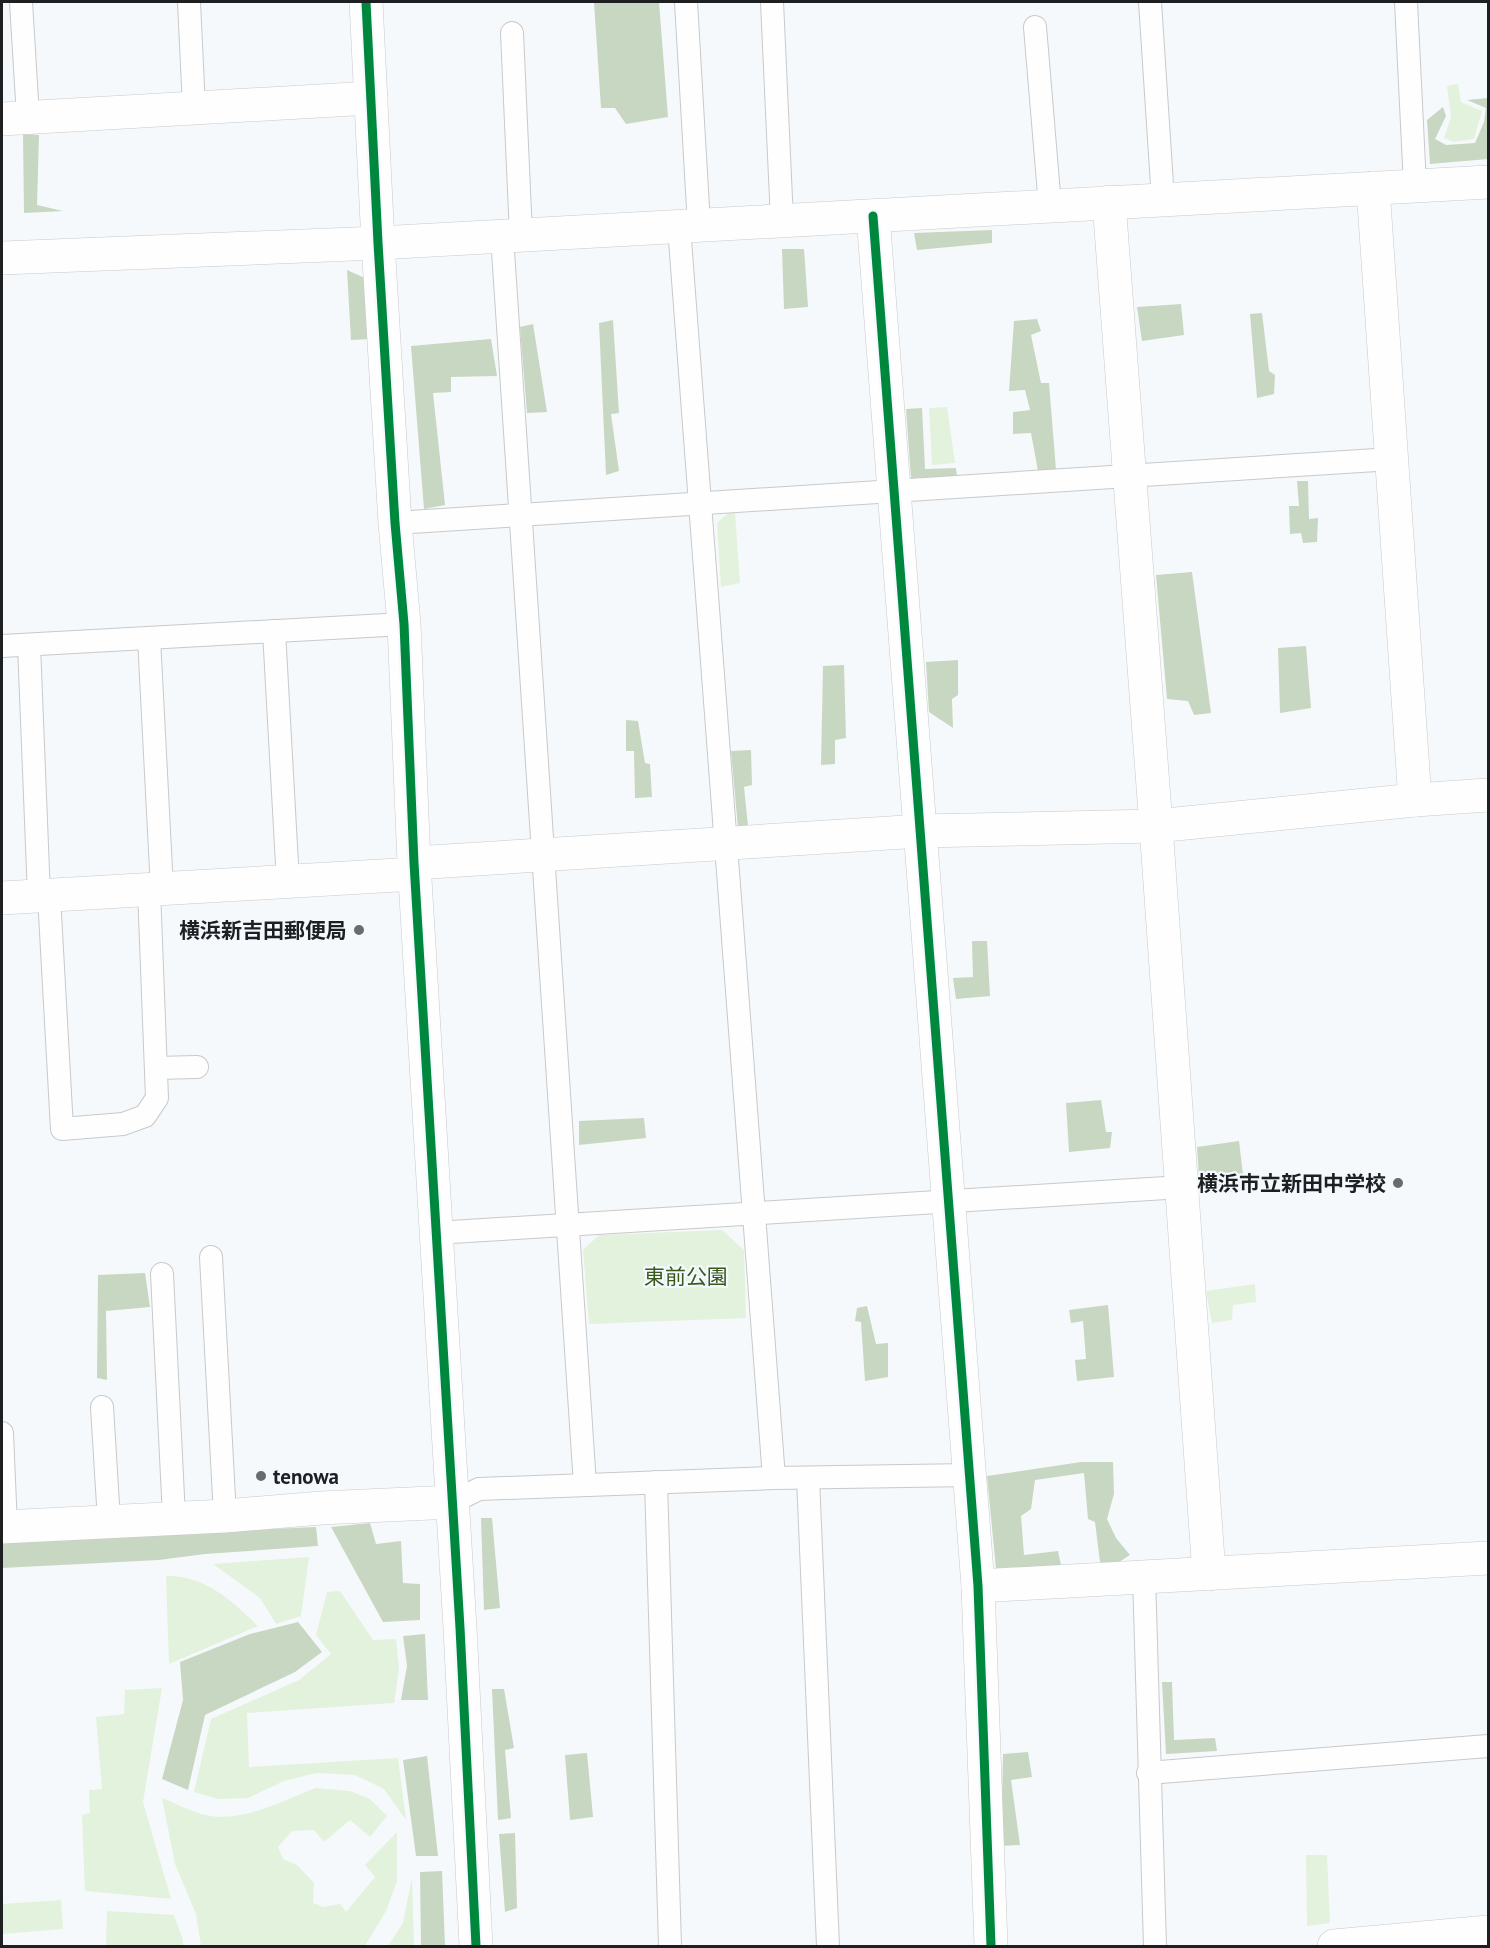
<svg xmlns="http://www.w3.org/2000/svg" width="1490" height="1948" font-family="'PT Sans','Noto Sans JP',sans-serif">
  <rect width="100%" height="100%" fill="#f6f9fb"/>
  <g fill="#e3f2dc">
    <polygon points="1458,84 1461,102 1482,111 1474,139 1453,142 1444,138 1451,117 1447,86"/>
    <polygon points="947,407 955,463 932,465 929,408"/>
    <polygon points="735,512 740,583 721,587 717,523 728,513"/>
    <polygon points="722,1230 744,1250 746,1318 589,1324 583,1250 599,1235"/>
    <polygon points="1255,1284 1256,1302 1233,1305 1232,1320 1212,1323 1206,1291"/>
    <polygon points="309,1557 301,1616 276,1624 260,1598 213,1564"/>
    <path d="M166,1576C205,1575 232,1601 258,1626L169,1664Z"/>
    <polygon points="340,1591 373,1640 396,1639 399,1669 394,1703 247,1713 249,1767 398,1758 406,1820 384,1789 355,1775 316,1773 284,1781 248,1798 218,1799 194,1792 211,1719 299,1680 331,1654 316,1635 327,1592"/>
    <polygon points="162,1688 143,1802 171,1899 85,1891 82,1815 90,1813 89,1790 102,1789 96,1717 124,1714 125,1690"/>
    <path d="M316,1788L350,1791L370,1799L387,1816L370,1837L350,1820L324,1842L314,1830L292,1831L278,1847L283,1859L297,1865L314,1883L313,1903L324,1907L340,1904L346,1912L375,1877L365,1865L397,1832V1881L386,1911L365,1946H201L196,1914L175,1864L162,1798C175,1803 188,1810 201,1814C240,1825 281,1801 316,1788Z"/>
    <polygon points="1306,1855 1327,1855 1330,1923 1307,1926"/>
    <polygon points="412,1877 414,1946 388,1946 403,1923"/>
    <polygon points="61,1900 63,1929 2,1934 2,1904"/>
    <polygon points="107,1911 174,1915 183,1940 183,1946 106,1946"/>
  </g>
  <g fill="#c8d7c1">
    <polygon points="594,2 659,2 668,117 626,124 615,108 601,108"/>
    <polygon points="1488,98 1488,159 1430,164 1427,120 1443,107 1446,116 1435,139 1446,145 1475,143 1484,122 1486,108 1467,100"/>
    <polygon points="23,134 39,135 37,205 63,211 24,213"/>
    <polygon points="992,230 992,243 917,250 914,233"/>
    <polygon points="782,249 804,249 808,307 784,309"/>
    <polygon points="347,270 365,278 370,339 351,340"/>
    <polygon points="1181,304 1184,335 1142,341 1137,307"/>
    <polygon points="1262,313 1269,371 1275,375 1274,394 1257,398 1250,314"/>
    <polygon points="1037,319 1041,331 1031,335 1041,383 1049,383 1056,470 1038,471 1031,433 1013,434 1013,412 1030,410 1025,390 1009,391 1014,321"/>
    <polygon points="613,320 619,413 611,414 619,471 606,475 599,323"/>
    <polygon points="533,324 547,412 527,413 520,327"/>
    <polygon points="491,339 497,376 451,377 451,392 433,393 445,505 424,509 411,346"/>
    <polygon points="922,408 925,469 956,468 957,476 911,478 906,409"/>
    <polygon points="1297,481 1308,481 1309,519 1318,518 1317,542 1303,543 1301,533 1290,534 1289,506 1299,506"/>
    <polygon points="1192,572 1211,713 1194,715 1188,701 1167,699 1156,575"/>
    <polygon points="1306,646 1311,708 1280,713 1278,648"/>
    <polygon points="958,660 958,695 952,699 953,728 929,712 926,662"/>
    <polygon points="844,665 846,738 835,740 835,764 821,765 823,666"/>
    <polygon points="626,720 638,721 645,763 650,764 652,797 635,798 634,751 626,751"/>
    <polygon points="751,750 752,785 744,787 748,826 738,828 731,751"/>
    <polygon points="972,941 987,941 990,996 956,999 953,978 973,977"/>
    <polygon points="1101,1100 1106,1132 1112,1132 1110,1148 1069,1152 1066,1103"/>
    <polygon points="644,1118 646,1138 579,1145 579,1121"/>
    <polygon points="1239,1141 1245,1191 1200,1193 1197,1147"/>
    <polygon points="145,1273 150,1307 106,1311 107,1380 97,1378 98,1275"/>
    <polygon points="1108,1305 1114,1377 1077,1381 1075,1360 1086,1359 1083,1321 1071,1323 1069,1310"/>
    <polygon points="867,1306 876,1344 888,1343 888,1377 865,1381 861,1322 855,1321 857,1308"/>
    <polygon points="1081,1462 1113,1462 1114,1494 1107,1519 1116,1538 1130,1555 1119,1562 1100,1562 1095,1522 1088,1519 1084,1473 1035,1480 1031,1509 1021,1516 1024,1555 1058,1551 1061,1565 996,1569 987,1476"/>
    <polygon points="481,1518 492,1518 500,1608 484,1610"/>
    <polygon points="370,1523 376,1544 401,1541 403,1583 420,1584 420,1620 383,1622 331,1527"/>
    <polygon points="316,1527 318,1546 205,1554 159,1560 2,1568 2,1541"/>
    <polygon points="298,1622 322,1652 295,1672 205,1715 188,1790 162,1779 183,1700 180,1662 250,1634"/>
    <polygon points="425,1634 428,1700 401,1700 407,1666 403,1636"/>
    <polygon points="1162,1682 1172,1682 1174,1740 1215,1738 1217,1751 1166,1754"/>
    <polygon points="492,1689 504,1689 514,1748 505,1750 511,1818 498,1820"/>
    <polygon points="1028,1752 1032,1777 1011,1780 1020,1845 1001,1846 1003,1754"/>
    <polygon points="587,1753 593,1817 570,1820 565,1755"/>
    <polygon points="427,1756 438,1856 416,1856 403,1760"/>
    <polygon points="515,1833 517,1908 505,1912 499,1834"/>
    <polygon points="442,1871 445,1946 421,1946 420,1872"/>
  </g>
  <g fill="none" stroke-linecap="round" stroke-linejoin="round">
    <g stroke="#c7c9cb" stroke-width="24">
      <g id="service">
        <polyline points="21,2 28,117"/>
        <polyline points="189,2 194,108"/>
        <polyline points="686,2 699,225"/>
        <polyline points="772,2 782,221"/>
        <polyline points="1150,2 1163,200"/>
        <polyline points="1406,2 1415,186"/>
        <polyline points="1035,27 1050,206"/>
        <polyline points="512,33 521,235"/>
        <polyline points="679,227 774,1478"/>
        <polyline points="502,236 585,1485"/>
        <polyline points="395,523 1392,459"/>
        <polyline points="274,631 288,882"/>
        <polyline points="149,638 162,889"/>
        <polyline points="29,645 39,896"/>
        <polyline points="2,646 404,624"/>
        <polyline points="49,896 62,1129 123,1124 145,1116 157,1098 149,890"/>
        <polyline points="156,1068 197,1067"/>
        <polyline points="435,1233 1182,1187"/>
        <polyline points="211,1257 225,1516"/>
        <polyline points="162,1274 174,1517"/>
        <polyline points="102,1407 109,1521"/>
        <polyline points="2,1433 6,1527"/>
        <polyline points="808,1478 828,1946"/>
        <polyline points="656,1482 670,1946"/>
        <polyline points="453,1502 479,1489 774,1478 971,1475"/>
        <polyline points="1144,1576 1155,1946"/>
        <polyline points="1148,1773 1488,1746"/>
      </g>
    </g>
    <g stroke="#c7c9cb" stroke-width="34">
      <g id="minor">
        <polyline points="2,119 371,98"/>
        <polyline points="1373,188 1415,800"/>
        <polyline points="1109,202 1156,826 1209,1574"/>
        <polyline points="873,216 978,1586 991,1946"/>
        <polyline points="2,258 378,243 1488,182"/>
        <polyline points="414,863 921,831 1156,826 1415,800 1488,795"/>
        <polyline points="2,898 415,874"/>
        <polyline points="2,1527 225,1516 321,1508 453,1502"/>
        <polyline points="978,1586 1488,1558"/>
        <polyline points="1334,1946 1488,1932"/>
      </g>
    </g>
    <g stroke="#c7c9cb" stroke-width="34">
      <polyline id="tertiary" points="366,2 378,243 395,523 404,624 414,863 460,1628 476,1946"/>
    </g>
    <use href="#service" stroke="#fefefe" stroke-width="22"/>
    <use href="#minor" stroke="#fefefe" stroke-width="33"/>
    <use href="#tertiary" stroke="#fefefe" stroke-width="33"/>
    <g stroke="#f3f9fe" stroke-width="13">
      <g id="cycleway">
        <polyline points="366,2 378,243 395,523 404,624 414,863 460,1628 476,1946"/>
        <polyline points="873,216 978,1586 991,1946"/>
      </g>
    </g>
    <use href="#cycleway" stroke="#00873e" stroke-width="9"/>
  </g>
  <g fill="#696b6d" stroke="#f3f9fe" stroke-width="2">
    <circle cx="359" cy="930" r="6"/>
    <circle cx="1398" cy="1183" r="6"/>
    <circle cx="261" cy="1476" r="6"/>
  </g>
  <g text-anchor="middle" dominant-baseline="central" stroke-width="4.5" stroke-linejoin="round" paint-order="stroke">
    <g font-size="21" font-weight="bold" fill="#1d1f21" stroke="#f3f9fe" text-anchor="end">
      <text x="347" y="930">横浜新吉田郵便局</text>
      <text x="1386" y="1183">横浜市立新田中学校</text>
      <text x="273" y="1476" text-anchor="start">tenowa</text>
    </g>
    <g font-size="21" fill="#39581b" stroke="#f3f9fe">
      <text x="686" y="1276">東前公園</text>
    </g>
  </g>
  <rect width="1490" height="1948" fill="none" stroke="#1d1f21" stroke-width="6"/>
</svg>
